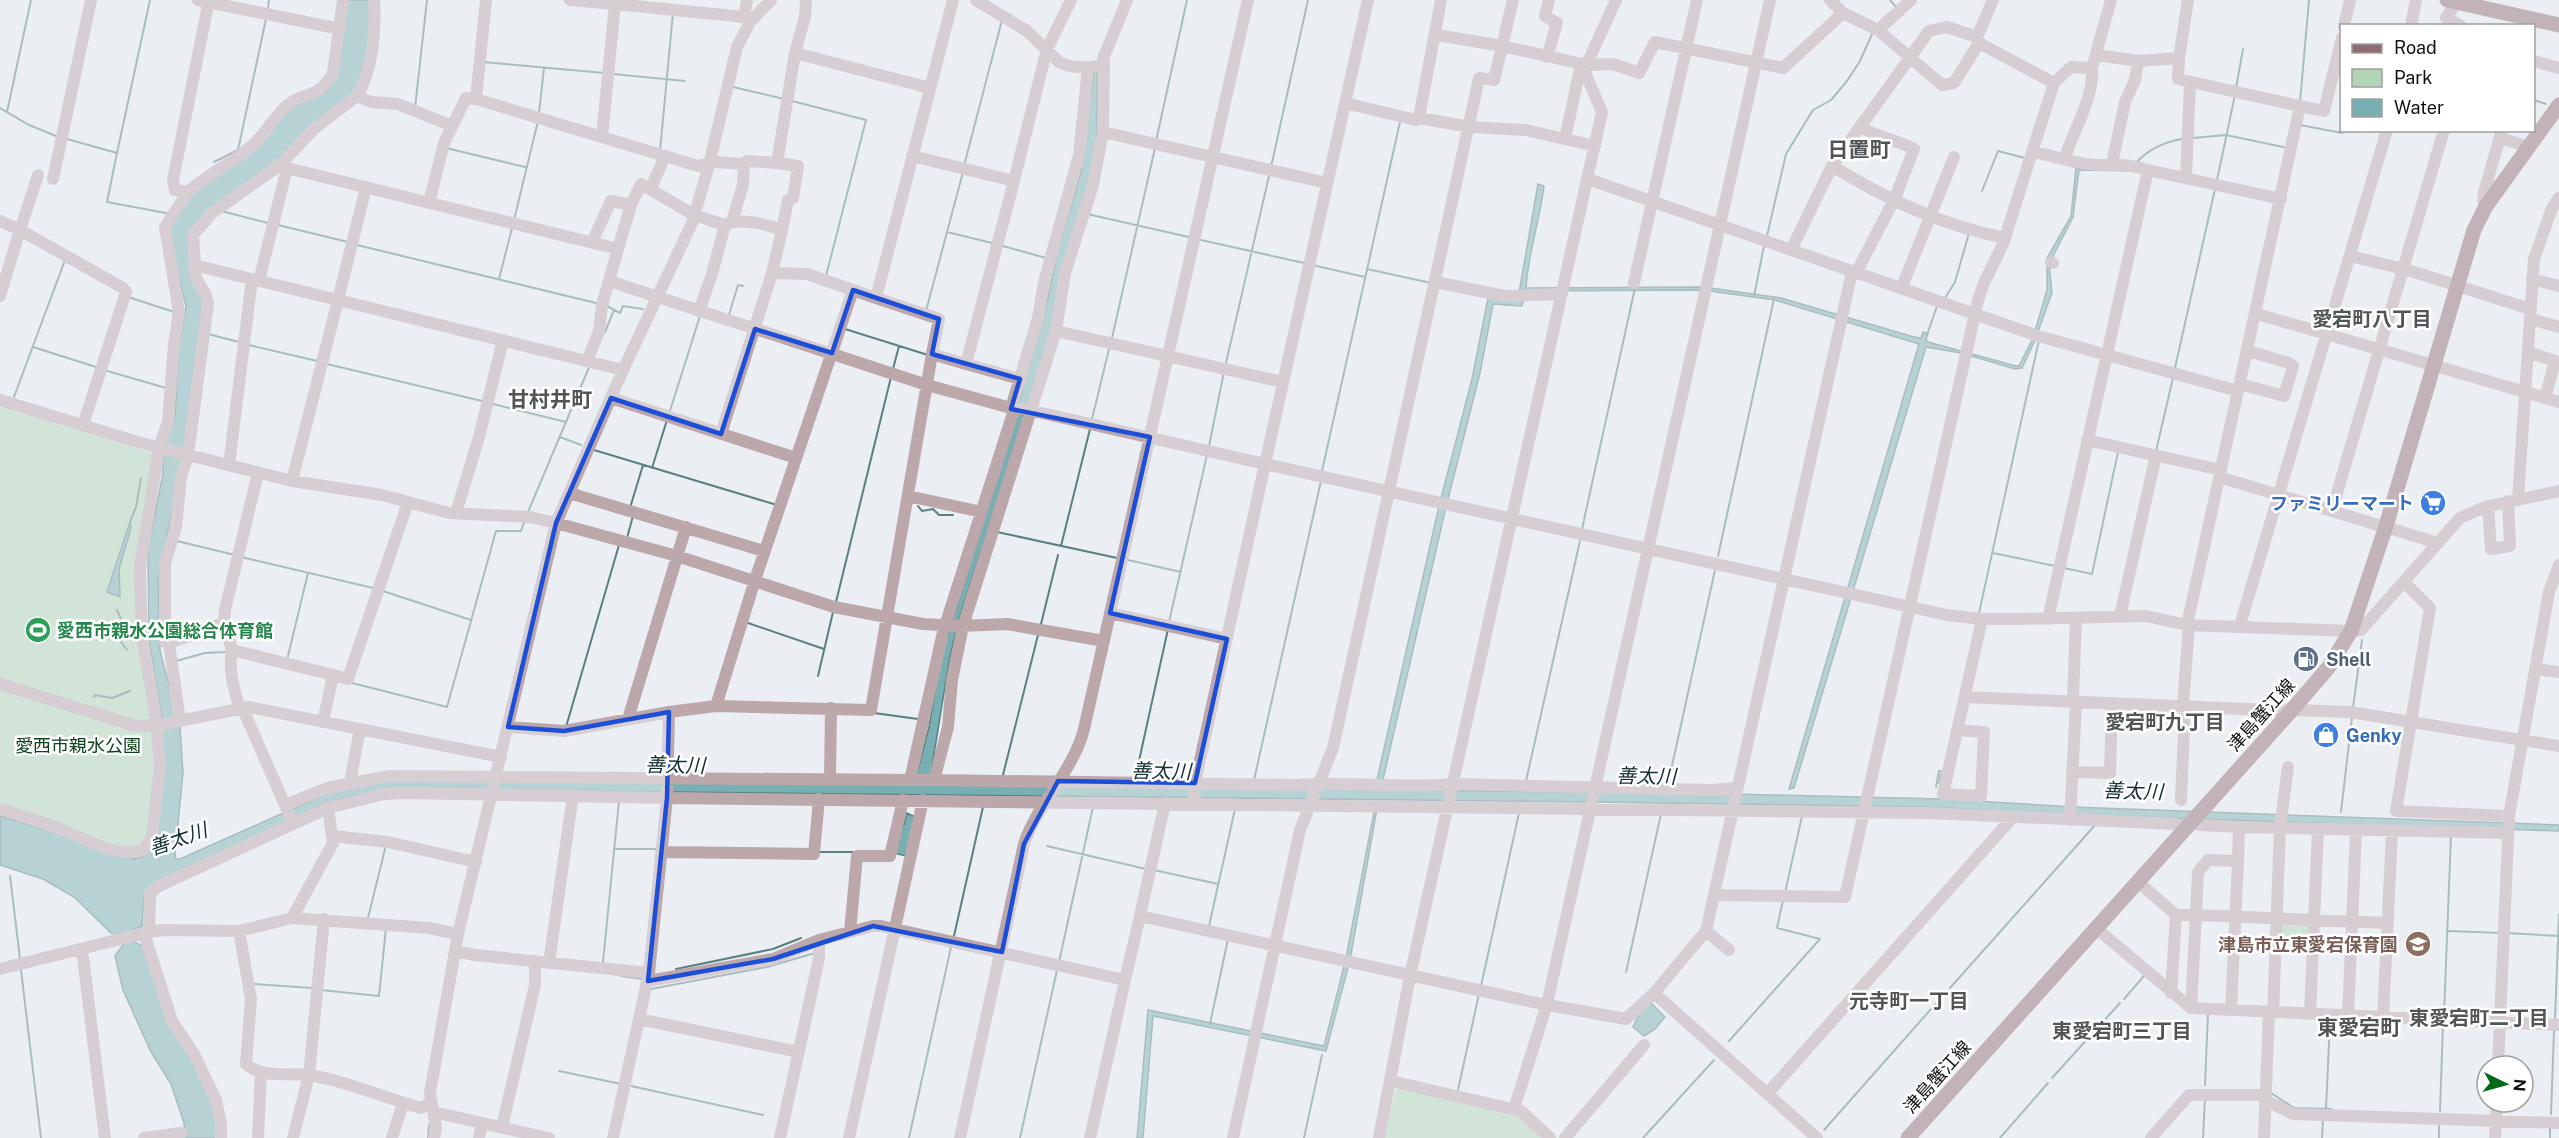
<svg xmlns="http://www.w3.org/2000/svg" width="2559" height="1138" font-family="'Public Sans','Noto Sans JP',sans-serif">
<rect width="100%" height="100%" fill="#ebeff3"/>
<path fill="#b3d5b6" d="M0,406L155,454L138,565L156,742L149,836L142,848H114L0,807Z
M2281,924H2310L2311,940L2281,938Z
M1401,1087L1513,1112L1544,1138H1385L1395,1091Z"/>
<path fill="#78afb2" stroke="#598082" stroke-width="1.5" d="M348,0H370L371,25L366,61L357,89L289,154L188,237L191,261L204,297L193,409L158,580L160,651L180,726L183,773L175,854L176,859H180L328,793L404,778L1731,794L1942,799L2073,807L2559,825V831L2076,815L1927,807L1588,802L397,789L351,796L317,807L144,897L142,927L133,929L136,943L144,946L216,1112L217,1138H185L184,1123L171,1084L151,1052L123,990L115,956L123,945L120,935L111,933L74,897L43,879L0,865V816L61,834L116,856L134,859L145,856L156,844L162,719L149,640L148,550L163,473V454L175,416L179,346L186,306L168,232L183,203L290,108L326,92Z
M1097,63V139L1089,186L1050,338L1023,416L1024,418L958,622L949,662L930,779L916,778L929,727L941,657L1017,415L1024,382L1043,321L1057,255L1081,172L1095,64Z
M2076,168L2134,171L2079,170L2073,217L2049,264L2052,293L2035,340L2022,368L2015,369L1961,353L1926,347L1794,788L1789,789L1919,344L1775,300L1702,290L1526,291L1522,306L1493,304L1480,373L1446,507L1382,784H1376L1439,506L1472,379L1488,298L1519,293L1538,184L1544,186C1540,220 1528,253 1526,288L1703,287L1781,298L1914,337L1921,338L1923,332L1928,333L1926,340L1928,342L2016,366H2019L2033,338L2047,290V258L2071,216Z
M130,522L131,528L119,569L120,597L107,592Z
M1378,803L1350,960L1326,1051L1153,1016L1143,1138H1137L1148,1010L1324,1046L1346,958L1374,812Z
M907,813L915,817L907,856L893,853L900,824L904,825Z
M1649,1001L1665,1017L1655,1029L1644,1036L1633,1027L1639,1014Z"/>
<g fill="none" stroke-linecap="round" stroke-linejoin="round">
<path stroke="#598082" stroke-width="2" d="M1890,0L1896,7
M268,9L269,0
M484,62L604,73
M613,74L685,81
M733,87L784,99
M2236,88L2243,49
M2534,100L2546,104
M792,101L866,120L826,276
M2300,102L2309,0
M0,108L29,125L56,136
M415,108L427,0
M7,112L31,0
M539,113L544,68
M2300,125L2342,133V130
M2193,138L2226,135L2288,148
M67,139L117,153L107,202L166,213
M1156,141L1187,0
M446,148L525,167
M660,151L673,13
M117,153L150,0
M214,162L238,150L266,19
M2136,163C2147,150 2166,141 2183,139
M964,166L1002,20
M1271,167L1308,0
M2217,180L2235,95
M1982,191L1998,151L2025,158
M221,211L268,223
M1087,214L1189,237
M514,220L538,121
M278,225L348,242
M947,232L992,243
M1767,236L1786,154L1813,110L1831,100L1847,81L1860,61L1873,32
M1201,240L1304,263
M357,245L596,303
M1003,246L1046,258
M1312,265L1365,277
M1367,269L1431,283
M499,279L512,228
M1754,296L1764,246
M128,297L174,312
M1945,298L1955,282L1969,233
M607,306L620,313L623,306L643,309
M926,311L963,172
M729,315L738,285L743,286
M845,329L928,355
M605,332L614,310
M208,334L239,342
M1927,335L1937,306
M1112,338L1155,148
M249,345L317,361
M33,347L96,367
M1226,363L1269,176
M327,364L482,401
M2175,368L2215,189
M893,369L899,346
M104,370L166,388
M14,397L65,260
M493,404L566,422
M669,414L700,316
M1092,419L1109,349
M560,437L581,445
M1209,446L1224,372
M594,450L777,505
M2156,451L2173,378
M652,468L667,420
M1322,471L1400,122
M918,506L922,511L933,509L939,515H953
M630,508L643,465
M528,512L590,365
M130,522L136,507L141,478
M1582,529L1635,288
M997,532L1117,558
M627,538L633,516
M177,541L235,555
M1061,546L1090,429
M1993,553L2055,566
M1718,556L1774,299
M241,557L373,588
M1128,560L1181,572
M2064,568L2092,574L2118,452
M383,591L471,620
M836,602L891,377
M117,610L123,623L121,642L127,650
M1979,613L2039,340
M1169,622L1207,455
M748,623L824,649
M1041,624L1058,555
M287,660L308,573
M176,661L205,653L227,652
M818,676L833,612
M352,683L447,707L496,531H521L524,522
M94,697L95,695L112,698L130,691
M2353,708L2362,640
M874,713L918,719
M566,727L619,545
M1003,775L1038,635
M1135,779L1168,629
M1254,780L1321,481
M1526,781L1580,541
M1939,783L1941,774
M1668,784L1715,570
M1936,787L1939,771H1943
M2341,812L2352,717
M1047,846L1146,869
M615,849H657
M818,852H854
M1154,870L1218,884
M10,876L20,959
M1785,893L1802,816
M368,918L386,845
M1209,926L1235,809
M2449,931L2500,933
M2508,933L2559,936
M954,936L983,807
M603,962L619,801
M1059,962L1093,807
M676,969L773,949L801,938
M21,970L41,1138
M1626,972L1661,814
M621,976L642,979
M253,984L312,988
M1481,986L1519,813
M1950,988L2096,824
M651,989L767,967L815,953
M321,990L379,996L386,928
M2124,999L2144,976
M2444,1015L2451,835
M2555,1019L2559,914
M1210,1024L1228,939
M1729,1041L1820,939L1777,928L1783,900
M559,1071L621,1084
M2052,1078L2120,1003
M2205,1085L2208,1013
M631,1086L763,1115
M1458,1090L1479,994
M2271,1093L2294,1108L2331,1109
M2326,1109L2330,1022
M2440,1111L2443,1025
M2551,1114L2554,1030
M1824,1130L1947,991
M428,1138L429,1125
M909,1138L951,947
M1020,1138L1057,970
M1304,1138L1322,1055
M1643,1138L1714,1060
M2000,1138L2048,1083
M2203,1138L2205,1099
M2322,1138L2323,1120
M2439,1138V1123
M2550,1138V1128"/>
<path stroke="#bca7aa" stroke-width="12" d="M198,0L340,29
M209,0L173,180L175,190L188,192C208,173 236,162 255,143C267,131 276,114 289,104C309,89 316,101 333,73L343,0
M486,0L476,99L698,166L715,162L744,164L747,161L777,163L795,53
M570,0L615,4L602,137
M616,0L615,4L744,17
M747,0L744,17L750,22
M806,0L805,17L795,53L930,88
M976,0L1027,31L1059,62C1072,69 1089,68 1104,65L1103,132L1327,183
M1368,0L1265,464L1947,615L1982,619H2017L2146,616L2187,625L2351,631L2361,630L2460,518L2485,507L2559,491
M1441,0L1419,118L1470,127L1526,130L1595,146
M1830,0L1843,13L1878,30L1942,85L1954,83L1979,43L1977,37
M2188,0L2179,58L2178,79L2300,106
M2457,2L2446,18L2461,26
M2344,26L2350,0
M2411,26L2416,0
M1878,30L1911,0
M1437,35L1502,46L1587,65L1613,64L1639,73L1655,42L1783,68L1843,13
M1979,43L2054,83
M2097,55L2138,61L2179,58
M1547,57L1557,23L1545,16L1549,0
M2534,61L2559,68
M1104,65L1103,59L1127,0
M357,96C373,69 376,31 374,0
M1345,103L1416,120L1419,118
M1103,132L1093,185L1065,273L1056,331L1283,382
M2500,138L2529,147
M1565,139L1581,64
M2033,152C2050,155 2065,160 2081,163C2104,168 2122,161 2148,170L2281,199
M912,156L1014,181L966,364L1020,379
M2065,158C2074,128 2094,99 2092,68
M2112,164L2125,102L2135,80L2138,61
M1832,166C1888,200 1941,225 2005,238
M286,168L280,165L315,128L357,96L371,102L398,104L452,126
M2186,177L2190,83
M53,179L91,0
M1588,179L2038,336L2238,391
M1014,181L1047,49L1071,0
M651,188L665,156
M429,203L444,143L466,98L476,99
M2486,206L2483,200L2484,192L2502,130
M0,221L20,230L38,175
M732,221L743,185L744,164
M592,242L611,201L631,205
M618,249L631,205L641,184L694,215L725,225C741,217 765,224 782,230L788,200L793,198L798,166L777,163
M1791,250L1832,166L1929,31L1947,27L1977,37L1993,0
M2350,256L2408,270L2530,309
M2051,262L2053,263
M194,265L338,300L366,187
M772,273L807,274L853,290
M1856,273L1895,198L1914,149C1896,139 1876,138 1860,126
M2532,279L2559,286
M259,281L287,168L618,249L609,281L927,385L1011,408L1029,410L1265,464L1195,783L1194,803
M1436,282L1504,296L1562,294
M1634,283L1697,0
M1901,289L1954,157
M0,296L20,230L123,288L126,292L83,425
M876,298L939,319L932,354
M699,311L712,274L725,225
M2256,312L2261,315L2559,402
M2530,319L2559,327
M1056,331L963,626L952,680L948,727L934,780H910L943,632L1013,413L1011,408L1038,318L1044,282L1079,155L1088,68
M2528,352L2555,361L2545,398
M587,361L599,331L602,305L609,281
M2240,384L2284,396L2293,366L2289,363L2248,351
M611,398L796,458
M0,400L141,443L292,481L382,495L449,513L530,517L556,523L677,556L834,607L923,624L961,626L1007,624L1104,641
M721,434L772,273L782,230
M2087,440L2221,470
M229,465L252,279
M2219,477L2438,543
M292,481L338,300L623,370
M569,493L764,551
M908,496L982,512
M2518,499L2534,259L2552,208L2559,198
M2488,506L2491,549L2510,546L2508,501
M2332,510L2444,130
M456,513L479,437L503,340
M2404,582L2430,608L2396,811L2509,816
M1110,613L1227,639
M2120,616L2156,455
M2048,619L2148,170
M224,623L225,610L258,473
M2187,625L2300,106L2324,111L2342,38
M2240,625L2387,130
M169,643L165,642V563L176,527L181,477L188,455L208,304L206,295L196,278L193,235L212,213L280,165
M2535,669L2559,672
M333,675L348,679L408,502
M0,684L136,726L159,725L249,707L501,757
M1965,697L2291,711
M716,706L871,710L932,354L966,364
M2183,706L2189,625
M239,707C234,689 228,669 232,650L333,675L323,722
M242,707L285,805
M2292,710L2350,712L2559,746
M628,719L686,527
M180,721L169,643L224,623L232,650
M508,727L564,731L669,712
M1957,730L1984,732L1981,796L1943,794L1982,619
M2072,772L2110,773L2112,703
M830,779L831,708
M934,780L1299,785C1350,781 1402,789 1454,784L1712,790L1737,788
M350,782L360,729
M2181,800L2185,706
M328,808L384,794L404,793L667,798L1928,813L2176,824L2186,827
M0,809C21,816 43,822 63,830C89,840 116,859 144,850L152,837L160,766L155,712L142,637L140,568L159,448L168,422L174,344L179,312L165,227L188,192
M2070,820L2076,702L2073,699L2076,618
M2191,821L2200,825L2239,827L2508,833
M293,823L285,805L327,788L389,776L910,780
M2239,827L2238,861L2208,860L2198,872L2196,915L2388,923
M332,836L388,842L476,862
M661,852L814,854L819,799
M2137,881L2176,915H2196L2191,1008L2559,1025
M1714,895L1845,897L1978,300L1984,283L2003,244L2054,83L2071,67L2092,68L2111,0
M1140,916L1165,803
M2096,928L2191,1008
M239,931L251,999L246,1064C262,1079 287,1072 308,1075C343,1080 386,1098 421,1108L430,1103
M1706,931L1729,950
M149,932L150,894L157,887L328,808L333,843L292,918
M850,932L857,856H890L903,800
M144,933L172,1021L194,1054L216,1100L221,1124V1138
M82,949L105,1138
M455,951L475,955L649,973
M549,963L573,795
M0,969L149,932L164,930L239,931L292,918L429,928L458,934
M648,981L773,959L819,940L873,926H881L1125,980L1140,916L1542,1004L1626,1019L1654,993L1706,931L1852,272
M1654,993L1817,1138
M2171,993L2176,915
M2231,1010L2238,861
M2273,1013L2280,828L2288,767
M2310,1014L2318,829
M2348,1016L2356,831
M2383,1018L2392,832
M639,1019L799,1052
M2498,1066L2509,816L2549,592L2559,565
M1391,1081L1521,1111L1550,1138
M1767,1094L2013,817
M2265,1100L2293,1114L2559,1123
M1514,1109L1547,1004L1770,0
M433,1112L549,1138
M502,1127L535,985V961
M144,1138L181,1133
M258,1138L261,1073
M293,1138L309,1075L324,919
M392,1138L403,1103
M434,1138L436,1128L430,1093L458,934L556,523L623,370L692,223L709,165L737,47L750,22L771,0
M479,1138L482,1123
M613,1138L649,973L667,798L669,712L716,706L755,580L853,290L876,298L953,0
M780,1138L819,958V940
M849,1138L923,800
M960,1138L1024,844C1038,802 1073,772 1084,729L1248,0
M1090,1138L1125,980
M1233,1138L1300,830L1333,748L1479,78L1494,80L1513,0
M1379,1138L1410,976L1602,112L1584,70L1616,0
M1565,1138L1644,1045
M2151,1138L2189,1095H2266
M2264,1138L2269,1012
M2495,1138L2497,1102"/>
<path stroke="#906b72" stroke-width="15" d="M2447,0L2559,25
M1908,1138L2291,711L2328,668L2351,631L2386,526L2474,230L2486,206L2559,105"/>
</g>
<path d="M0 0H2559V1138H0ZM853,290L939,319L932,354L1020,379L1011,409L1150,437L1110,613L1227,639L1195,783L1058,781L1024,844L1002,952L873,926L773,959L648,981L667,798L669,712L564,731L508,727L556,523L611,398L721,434L755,329L832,353Z" fill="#ebeff3" fill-opacity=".55" fill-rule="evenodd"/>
<path fill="none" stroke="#1d4ed8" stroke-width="4.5" stroke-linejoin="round" d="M853,290L939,319L932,354L1020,379L1011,409L1150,437L1110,613L1227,639L1195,783L1058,781L1024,844L1002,952L873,926L773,959L648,981L667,798L669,712L564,731L508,727L556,523L611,398L721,434L755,329L832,353Z"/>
<defs>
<g id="supermarket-disc" transform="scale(1.35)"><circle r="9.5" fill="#3f7fe0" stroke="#fff"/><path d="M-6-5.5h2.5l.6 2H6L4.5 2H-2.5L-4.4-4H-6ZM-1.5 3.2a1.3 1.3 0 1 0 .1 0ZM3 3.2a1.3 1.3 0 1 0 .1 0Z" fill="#fff"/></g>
<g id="stadium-disc" transform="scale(1.35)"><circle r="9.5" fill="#2e9e5b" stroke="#fff"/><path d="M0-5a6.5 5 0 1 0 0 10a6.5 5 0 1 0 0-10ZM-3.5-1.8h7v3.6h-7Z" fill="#fff"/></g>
<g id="fuel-disc" transform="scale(1.35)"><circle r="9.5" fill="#5c6f8a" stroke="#fff"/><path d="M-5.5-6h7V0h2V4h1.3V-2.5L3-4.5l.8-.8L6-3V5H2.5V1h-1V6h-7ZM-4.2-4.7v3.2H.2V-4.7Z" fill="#fff"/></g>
<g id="shop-disc" transform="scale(1.35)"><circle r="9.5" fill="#3f7fe0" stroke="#fff"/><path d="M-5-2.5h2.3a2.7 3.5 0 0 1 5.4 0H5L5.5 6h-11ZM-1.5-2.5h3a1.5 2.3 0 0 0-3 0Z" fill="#fff"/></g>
<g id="school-disc" transform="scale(1.35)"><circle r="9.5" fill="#8d6e63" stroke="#fff"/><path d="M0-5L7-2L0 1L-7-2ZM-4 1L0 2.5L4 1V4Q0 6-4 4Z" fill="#fff"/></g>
</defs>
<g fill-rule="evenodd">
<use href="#supermarket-disc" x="2433" y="503"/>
<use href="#stadium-disc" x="38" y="630"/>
<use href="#fuel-disc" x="2306" y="659"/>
<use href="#shop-disc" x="2326" y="735"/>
<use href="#school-disc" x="2418" y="944"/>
</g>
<g text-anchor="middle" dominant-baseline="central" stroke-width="5" stroke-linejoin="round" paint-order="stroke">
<g font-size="18" font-weight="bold" fill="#366cbe" stroke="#fff" text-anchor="end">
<text x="2414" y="503">ファミリーマート</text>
<text x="2346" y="735" text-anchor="start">Genky</text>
</g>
<g font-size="18" font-weight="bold" fill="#27864d" stroke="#fff" text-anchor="start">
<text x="57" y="630">愛西市親水公園総合体育館</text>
</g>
<g font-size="18" font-weight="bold" fill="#4e5e75" stroke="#fff" text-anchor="start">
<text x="2326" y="659">Shell</text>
</g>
<g font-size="18" fill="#101112" stroke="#fff">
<text transform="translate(2261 715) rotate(-48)">津島蟹江線</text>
<text transform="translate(1937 1077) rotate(-48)">津島蟹江線</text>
</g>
<g font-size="18" fill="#0e431a" stroke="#fff">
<text x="78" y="745">愛西市親水公園</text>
</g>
<g font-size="18" font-weight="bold" fill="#785e54" stroke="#fff" text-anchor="end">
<text x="2398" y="944">津島市立東愛宕保育園</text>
</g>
<g font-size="20" font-weight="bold" fill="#515558" stroke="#fff">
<text x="2372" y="319">愛宕町八丁目</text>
<text x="2165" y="722">愛宕町九丁目</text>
<text x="1909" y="1001">元寺町一丁目</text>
<text x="2479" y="1018">東愛宕町二丁目</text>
<text x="2122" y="1031">東愛宕町三丁目</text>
</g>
<g font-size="20" font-style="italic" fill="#123031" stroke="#fff">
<text transform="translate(675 765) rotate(1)">善太川</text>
<text transform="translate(1161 771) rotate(1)">善太川</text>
<text transform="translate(1646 776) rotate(1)">善太川</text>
<text transform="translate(2133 791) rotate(2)">善太川</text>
<text transform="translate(178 839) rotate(-19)">善太川</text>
</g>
<g font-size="21" font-weight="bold" fill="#515558" stroke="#fff">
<text x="1859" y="149">日置町</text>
<text x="550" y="399">甘村井町</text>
<text x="2359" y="1027">東愛宕町</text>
</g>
</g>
<rect x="2340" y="24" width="195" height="108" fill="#ffffff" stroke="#9fa0a0" stroke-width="1.5"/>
<rect x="2352" y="44" width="30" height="9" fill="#906b72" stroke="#9fa0a0" stroke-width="1.5"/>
<text x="2394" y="54" font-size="18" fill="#101112">Road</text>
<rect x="2352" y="69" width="30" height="18" fill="#b3d5b6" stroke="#9fa0a0" stroke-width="1.5"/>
<text x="2394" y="84" font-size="18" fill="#101112">Park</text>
<rect x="2352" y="99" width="30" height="18" fill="#78afb2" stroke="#9fa0a0" stroke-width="1.5"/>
<text x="2394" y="114" font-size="18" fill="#101112">Water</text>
<g transform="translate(2505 1084) rotate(95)"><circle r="28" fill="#ffffff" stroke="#9fa0a0" stroke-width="1.5"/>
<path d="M0-4.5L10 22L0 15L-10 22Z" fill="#006a18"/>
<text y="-9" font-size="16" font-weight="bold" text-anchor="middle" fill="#101112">N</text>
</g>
</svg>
